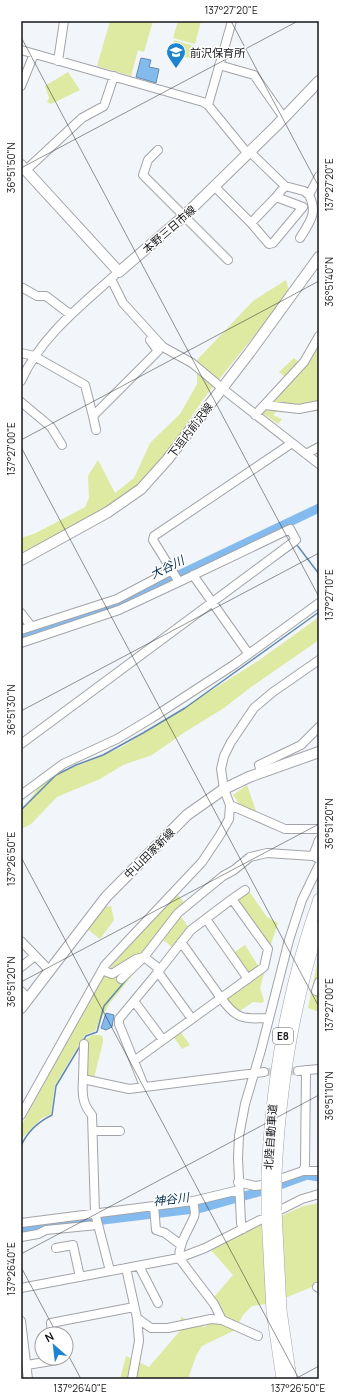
<svg xmlns="http://www.w3.org/2000/svg" width="340" height="1400" font-family="Manrope,'Noto Sans JP',sans-serif">
<rect width="100%" height="100%" fill="#f2f5fa"/>
<path fill="#dee9a2" d="M110,21H153L144,52L138,50L131,76L97,66Z
M178,21H201L195,44L173,38Z
M174,40L194,46L190,58L180,56L178,59L170,57Z
M68,72L80,90L51,104L47,102L49,98L45,86Z
M286,280L289,291C263,326 235,359 208,393C185,424 166,460 136,487C103,516 60,533 21,553V538L36,533L85,507L89,498L88,476L98,460L115,493L134,478L150,443L180,414L197,384V360L253,301Z
M319,345V411L299,413L276,412L273,415L282,419L278,424L261,412L259,404L265,400L285,377L279,372L294,358L304,366Z
M319,617V640L251,687L224,708L185,732L152,755L123,765L100,779L57,797L31,824L21,829V808L25,806L45,779L120,748L258,661Z
M247,785L256,811L254,814L242,808L233,795Z
M248,890L267,917L278,923L270,947L238,902V898Z
M177,894L188,907L181,917L189,928L172,947L162,939L109,1004L95,1031L85,1035L55,1085L51,1114L42,1118L21,1139V1126L102,978L134,938Z
M111,906L114,920L100,939L86,928L103,907Z
M245,945L259,967L251,973H247L233,953Z
M319,955V1012L308,1008Z
M262,971L264,974L260,988L264,1001L262,1003L253,1002L238,1012L227,1000V996Z
M180,1031L190,1045L182,1049L173,1036Z
M93,1035H100L103,1037V1042L94,1078L84,1076L86,1039Z
M319,1203V1284L273,1303L252,1306L243,1315L235,1330L202,1346L196,1356L188,1379H120L126,1356L149,1367L179,1332L181,1317L204,1327L225,1316L214,1297L233,1275L210,1249L303,1206Z"/>
<path fill="#84bbee" stroke="#638aae" d="M141,58L151,60L149,67L159,69L156,83L136,77Z
M106,1013L114,1015L112,1027L106,1030L101,1028Z"/>
<g fill="none" stroke-linecap="round" stroke-linejoin="round">
<path stroke="#638aae" stroke-width="1.5" d="M273,562L297,545L319,574
M120,675L151,652
M21,810L56,775L76,765L103,755L143,733L185,708L319,612
M265,857H273
M235,874L254,859
M140,966L146,961
M83,1041L86,1036L97,1032L104,1006L126,980
M21,1146C27,1132 38,1122 52,1115L56,1086L80,1046"/>
<path stroke="#84bbee" stroke-width="9" d="M21,636L104,608L139,594L319,508
M21,1230L202,1208L269,1189L307,1175L319,1177"/>
<path stroke="#d1d4d8" stroke-width="8" stroke-dasharray="8 4" stroke-linecap="butt" d="M264,1072L298,1071"/>
<g stroke="#a2a4a9" stroke-width="10">
<path id="minor" d="M21,50L203,102L208,105L248,154
M58,61L64,21
M219,65L254,75L284,118
M21,86L34,54
M208,105L232,21
M158,150L148,160L143,175L228,260
M250,152L285,186
M26,170L82,118L104,106L114,76
M215,187L251,223
M276,197L303,207L273,243L269,244L251,223Z
M276,197L285,186L304,191L309,195
M300,238C310,222 318,213 309,195L319,176
M111,279L123,303L163,347L192,363L228,393L319,464
M23,288L37,296H46L71,315
M21,353L34,356L85,385L93,416L158,351L150,340
M21,381C40,338 79,307 114,276
M21,402L51,427L62,445
M265,405L299,409L319,405
M255,415L304,362L319,336
M93,416L96,430
M306,454L319,447
M193,575L248,653
M21,613L31,626
M21,630L117,599L172,570
M21,643L119,610L179,582
M21,744L296,540L290,529L179,582L153,540L154,536L292,443
M261,772L259,765L301,745L319,727
M21,795L63,764L117,739L152,718L235,664L319,603
M230,805L285,829H319
M319,840L313,856L319,859
M232,899L245,890
M206,919L248,979
M21,941L49,970
M21,967L35,956
M102,970L112,974L136,959L144,957L157,967L158,972
M158,972L191,930L232,899L268,949L264,967L221,998L181,942
M121,979L144,957L178,913L223,876L234,870L250,857L267,853L313,856
M319,982L316,991L319,992
M21,991L28,999
M134,1001L163,1040
M134,1061L192,1019
M298,1071L319,1069
M83,1079L84,1044
M144,1086L119,1024V1019L158,972L192,1019L221,998C237,1020 243,1019 269,1018
M21,1115L105,965L202,862L220,835L229,819L230,805L224,789L221,769L224,756L231,742L254,708L273,692L319,660
M93,1131H120
M303,1171H319
M238,1182L255,1186L262,1185L303,1171L305,1166L306,1070
M154,1206L193,1201
M282,1209L302,1199L319,1194
M21,1223L154,1206L156,1230L165,1233L181,1245
M243,1229L241,1223L238,1158L239,1136L245,1104L261,1050L289,940L302,900L319,865
M21,1237L38,1234L46,1230L97,1225
M56,1248L73,1245L80,1277
M139,1266L158,1303
M126,1268L137,1318L139,1341L132,1379
M110,1271L95,1213L92,1115C82,1104 82,1093 83,1079L129,1089L264,1072
M317,1287L319,1288
M21,1288L179,1258L205,1248L260,1220
M137,1318L151,1328H168L211,1319L222,1320L258,1336
M222,1320L214,1304L179,1258C179,1243 188,1231 194,1217C196,1213 194,1206 193,1201L239,1190
M21,1321L28,1379
M52,1334L51,1323L134,1307
M27,1365L57,1360V1358"/>
</g>
<g stroke="#a2a4a9" stroke-width="12">
<path id="major" d="M21,165L119,272L184,216L276,126L319,81
M21,560L108,512L141,489L167,460L250,352L319,257
M21,1008L106,897L187,815L224,789L249,777L319,752"/>
</g>
<g stroke="#a2a4a9" stroke-width="12">
<path id="highway" d="M276,1174C280,1090 293,1007 319,927
M267,1177C271,1082 287,988 319,899
M276,1210L281,1310L291,1379
M267,1214L272,1311L282,1379"/>
</g>
<use href="#minor" stroke="#fff" stroke-width="8"/>
<use href="#major" stroke="#fff" stroke-width="10"/>
<use href="#highway" stroke="#fff" stroke-width="11"/>
<g stroke="#a2a4a9" stroke-width="12" stroke-linecap="butt">
<path id="highway-bridge" d="M276,1210V1174
M267,1214V1177"/>
</g>
<use href="#highway-bridge" stroke="#fff" stroke-width="11"/>
</g>
<path fill="none" stroke="#151618" stroke-width="1" stroke-opacity="0.45" d="M231,21L319,187M21,37L319,597M21,168L298,21M21,440L319,281M21,447L319,1007M21,711L319,553M21,857L299,1379M21,982L319,824M21,1254L319,1095M21,1267L57,1334M66,1351L81,1379M295,1379L319,1366"/>
<defs>
<g id="school-pin" transform="scale(1)"><path d="M0 17L-7.5 6A9.5 9.5 0 1 1 7.5 6Z" fill="#1e84cf" stroke="#fff"/><path d="M0-5L7-2L0 1L-7-2ZM-4 1L0 2.5L4 1V4Q0 6-4 4Z" fill="#fff"/></g>
</defs>
<g fill-rule="evenodd">
<use href="#school-pin" x="176" y="52"/>
</g>
<g text-anchor="middle" dominant-baseline="central" stroke-width="3" stroke-linejoin="round" paint-order="stroke">
<rect fill="#fff" stroke="#5b5c5d" stroke-width="1" x="273" y="1028" width="20" height="16" rx="3"/>
<g font-size="10" font-weight="bold" fill="#151618">
<text x="283" y="1036">E8</text>
</g>
<g font-size="11" fill="#151618" stroke="#fff" text-anchor="start">
<text x="190" y="52">前沢保育所</text>
</g>
<g font-size="11" fill="#151618" stroke="#fff">
<text transform="translate(169 229) rotate(-41)">本野三日市線</text>
<text transform="translate(190 430) rotate(-53)">下垣内前沢線</text>
<text transform="translate(149 853) rotate(-45)">中山田家新線</text>
<text transform="translate(270 1137) rotate(-86)">北陸自動車道</text>
</g>
<g font-size="12" font-style="italic" fill="#083354" stroke="#fff">
<text transform="translate(167 567) rotate(-26)">大谷川</text>
<text transform="translate(171 1199) rotate(-7)">神谷川</text>
</g>
</g>
<rect width="340" height="1400" fill="none" stroke="#ffffff" stroke-width="44"/>
<g transform="translate(54 1346) rotate(332)"><circle r="19" fill="#ffffff" stroke="#a1a2a3"/>
<path d="M0-3L7 15L0 10L-7 15Z" fill="#1e84cf"/>
<text y="-6" font-size="11" font-weight="bold" text-anchor="middle" fill="#151618">N</text>
</g>
<rect x="22" y="22" width="296" height="1356" fill="none" stroke="#151618" stroke-width="1.5"/>
<g font-size="10" text-anchor="middle" fill="#151618">
<text x="231" y="14">137°27'20"E</text>
<text transform="translate(11 168) rotate(-90)" y="4">36°51'50"N</text>
<text transform="translate(329 185) rotate(-90)" y="4">137°27'20"E</text>
<text transform="translate(329 282) rotate(-90)" y="4">36°51'40"N</text>
<text transform="translate(11 449) rotate(-90)" y="4">137°27'00"E</text>
<text transform="translate(329 595) rotate(-90)" y="4">137°27'10"E</text>
<text transform="translate(11 710) rotate(-90)" y="4">36°51'30"N</text>
<text transform="translate(329 824) rotate(-90)" y="4">36°51'20"N</text>
<text transform="translate(11 859) rotate(-90)" y="4">137°26'50"E</text>
<text transform="translate(11 982) rotate(-90)" y="4">36°51'20"N</text>
<text transform="translate(329 1005) rotate(-90)" y="4">137°27'00"E</text>
<text transform="translate(329 1096) rotate(-90)" y="4">36°51'10"N</text>
<text transform="translate(11 1269) rotate(-90)" y="4">137°26'40"E</text>
<text x="80" y="1392">137°26'40"E</text>
<text x="298" y="1392">137°26'50"E</text>
</g>
</svg>
